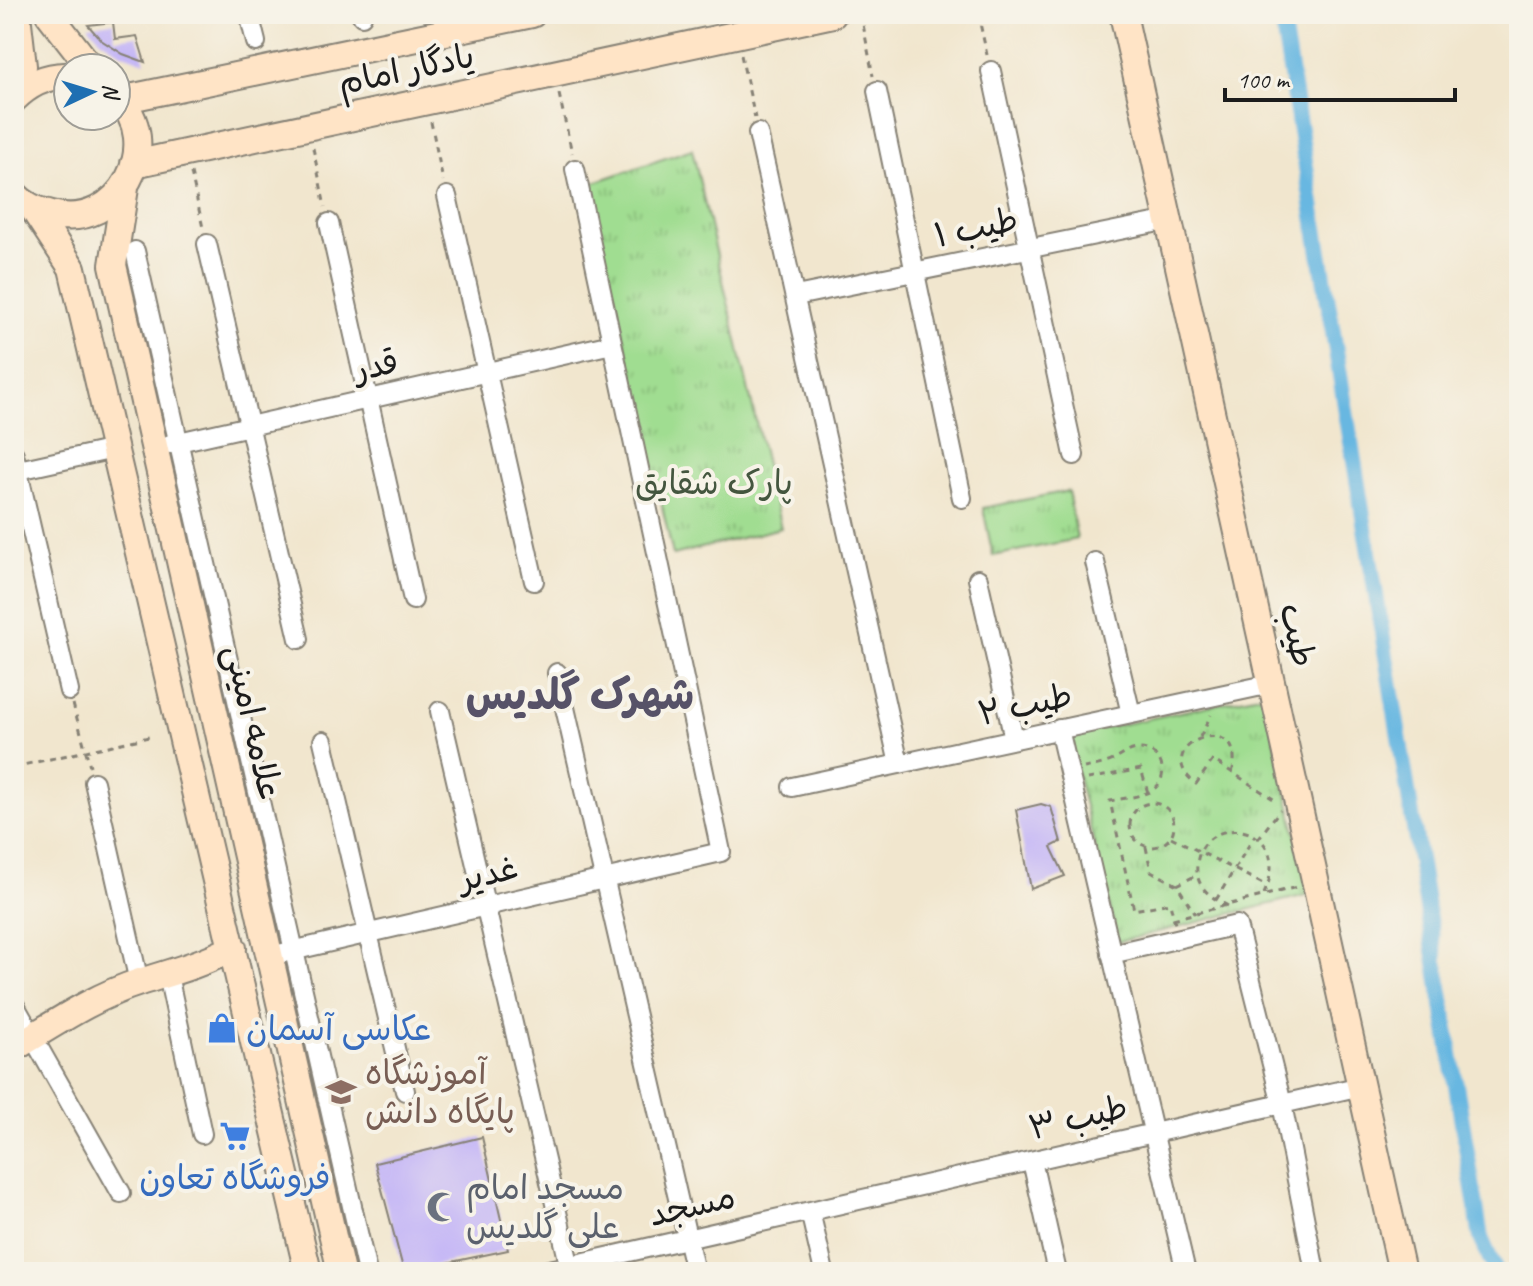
<svg xmlns="http://www.w3.org/2000/svg" width="1533" height="1286" font-family="Caveat,'Playpen Sans Arabic',sans-serif">
<defs>
<pattern id="grass-tufts" width="24" height="20" patternUnits="userSpaceOnUse" patternTransform="scale(2)"><rect width="24" height="20" fill="#a0dd91"/><path d="M3 7l-1-3M5 7V3M7 7l1-3M15 17l-1-3M17 17v-4M19 17l1-3" fill="none" stroke="#89bd7c"/></pattern>
</defs>
<rect width="100%" height="100%" fill="#f7f3e8"/>
<filter id="ink" filterUnits="userSpaceOnUse"><feTurbulence type="fractalNoise" baseFrequency=".0125" numOctaves="2"/><feDisplacementMap in="SourceGraphic" scale="16" xChannelSelector="R" yChannelSelector="G"/><feConvolveMatrix kernelMatrix="1 2 1 2 8 2 1 2 1" color-interpolation-filters="sRGB"/></filter>
<filter id="wash" filterUnits="userSpaceOnUse"><feTurbulence type="fractalNoise" baseFrequency=".006" numOctaves="4" result="noise"/><feDisplacementMap in="SourceGraphic" scale="32" xChannelSelector="R" yChannelSelector="G"/><feGaussianBlur stdDeviation="1.8" result="paint"/><feColorMatrix in="noise" values="0 0 0 0 0 0 0 0 0 0 0 0 0 0 0 0 0 1.4 0 .05"/><feComposite in="paint" operator="in"/></filter>
<g filter="url(#wash)">
<rect width="100%" height="100%" fill="#f1e6ce"/>
<path fill="url(#grass-tufts)" stroke="#5e7c56" stroke-width="2" d="M692,149L781,528L673,555L589,184Z
M1068,491L1077,539L993,556L983,508Z
M1264,694L1310,894L1118,942L1068,736Z"/>
<g fill="none" stroke-linecap="round" stroke-linejoin="round">
<path stroke="#67b7e1" stroke-width="16" d="M1281,14L1481,1238L1496,1272"/>
</g>
<g id="blocks">
<path fill="#c4b6f6" d="M113,22L115,39L137,36L145,62L123,54L101,40L88,25Z
M1041,804L1051,807L1061,842L1051,847L1065,876L1031,889L1016,810Z
M482,1137L508,1250L404,1272L375,1163Z"/>
</g>
</g>
<g filter="url(#ink)">
<use href="#blocks" fill-opacity="0" stroke="#868175" stroke-width="2"/>
<g fill="none" stroke-linecap="round" stroke-linejoin="round">
<g stroke="#868175" stroke-width="22">
<path id="street" d="M249,14L256,42
M362,14V16
M991,71L1074,455
M877,91L962,498
M758,133L899,764
M447,196L534,581
M329,223L413,600
M207,244L299,639
M135,251L367,1272
M796,296L1169,220
M170,444L612,344
M14,454L69,691
M14,471L114,449
M1095,562L1131,714
M978,579L1014,739
M557,673L695,1272
M440,711L571,1272
M1059,729L1186,1272
M323,741L405,1091
M94,782L139,982
M792,787L1271,684
M1111,954L1237,925L1282,1104L1315,1272
M270,956L721,852L575,169
M168,975L202,1134
M14,1004L121,1193
M1032,1161L1057,1272
M810,1211L824,1272
M541,1272L1361,1086"/>
</g>
<g stroke="#868175" stroke-width="30">
<path id="secondary" d="M49,14L91,68
M1123,14L1402,1272
M16,96L23,66L17,14
M14,99C29,84 47,75 68,76
M120,100L532,14
M134,164L833,14
M125,188L113,265L341,1272
M14,194C25,206 36,210 52,214C119,232 167,143 116,96
M34,210L72,268L308,1272
M14,1048C54,1024 95,996 140,982C172,972 202,964 233,948"/>
</g>
<path stroke="#868175" stroke-width="3" stroke-dasharray="6 6" stroke-linecap="butt" d="M861,14L873,76
M978,14L987,55
M741,55L755,118
M559,94L572,153
M431,122L443,181
M313,148L325,207
M191,173L203,228
M73,704L90,766
M1200,737L1211,715
M14,767L149,737
M1084,768C1094,766 1106,764 1115,759C1123,756 1129,749 1138,749C1161,748 1171,776 1154,789C1143,797 1124,798 1110,801L1134,910L1170,903L1175,924
M1232,773C1250,707 1144,743 1196,784L1213,760L1275,800
M1088,779L1141,769L1148,793
M1130 825a22 22 0 1 1 44 0a22 22 0 1 1-44 0Z
M1171,837L1267,886
M1258,839L1280,810
M1146,847L1151,871L1177,885L1195,914
M1177,885L1197,875
M1216,900L1255,835
M1228,906C1210,897 1195,887 1197,865C1201,809 1301,822 1262,898
M1173,919L1297,887"/>
<use href="#street" stroke="#fff" stroke-width="18"/>
<use href="#secondary" stroke="#ffe4c6" stroke-width="26"/>
</g>
</g>
<defs>
<g id="shop-bare" transform="scale(2.4)"><path d="M-5-2.5h2.3a2.7 3.5 0 0 1 5.4 0H5L5.5 6h-11ZM-1.5-2.5h3a1.5 2.3 0 0 0-3 0Z" fill="#3f7fe0" stroke="#f7f3e8" stroke-width="2.5" paint-order="stroke"/></g>
<g id="school-bare" transform="scale(2.4)"><path d="M0-5L7-2L0 1L-7-2ZM-4 1L0 2.5L4 1V4Q0 6-4 4Z" fill="#8d6e63" stroke="#f7f3e8" stroke-width="2.5" paint-order="stroke"/></g>
<g id="supermarket-bare" transform="scale(2.4)"><path d="M-6-5.5h2.5l.6 2H6L4.5 2H-2.5L-4.4-4H-6ZM-1.5 3.2a1.3 1.3 0 1 0 .1 0ZM3 3.2a1.3 1.3 0 1 0 .1 0Z" fill="#3f7fe0" stroke="#f7f3e8" stroke-width="2.5" paint-order="stroke"/></g>
<g id="mosque-bare" transform="scale(2.4)"><path d="M3.5-4.9A6 6 0 1 0 3.5 4.9A5 5 0 1 1 3.5-4.9Z" fill="#6b7280" stroke="#f7f3e8" stroke-width="2.5" paint-order="stroke"/></g>
</defs>
<g fill-rule="evenodd">
<use href="#shop-bare" x="222" y="1028"/>
<use href="#school-bare" x="341" y="1092"/>
<use href="#supermarket-bare" x="235" y="1136"/>
<use href="#mosque-bare" x="442" y="1207"/>
</g>
<g text-anchor="middle" dominant-baseline="central" stroke-width="8" stroke-linejoin="round" paint-order="stroke">
<g font-size="34" fill="#1c1c1c" stroke="#f7f3e8">
<text transform="translate(406 69) rotate(-12)">یادگار امام</text>
<text transform="translate(976 227) rotate(-12)">طیب ۱</text>
<text transform="translate(376 365) rotate(-13)">قدر</text>
<text transform="translate(1298 635) rotate(78)">طیب</text>
<text transform="translate(1025 704) rotate(-12)">طیب ۲</text>
<text transform="translate(254 723) rotate(77)">علامه امینی</text>
<text transform="translate(488 873) rotate(-13)">غدیر</text>
<text transform="translate(1078 1117) rotate(-13)">طیب ۳</text>
<text transform="translate(692 1205) rotate(-13)">مسجد</text>
</g>
<g font-size="34" fill="#44563f" stroke="#f7f3e8">
<text x="714" y="482">پارک شقایق</text>
</g>
<g font-size="34" fill="#366cbe" stroke="#f7f3e8" text-anchor="start">
<text x="246" y="1028">عکاسی آسمان</text>
<text x="235" y="1177" text-anchor="middle">فروشگاه تعاون</text>
</g>
<g font-size="34" fill="#785e54" stroke="#f7f3e8" text-anchor="start">
<text x="365" y="1072">آموزشگاه<tspan x="365" dy="39">پایگاه دانش</tspan></text>
</g>
<g font-size="34" fill="#5b616d" stroke="#f7f3e8" text-anchor="start">
<text x="466" y="1187">مسجد امام<tspan x="466" dy="39">علی گلدیس</tspan></text>
</g>
<g font-size="42" font-weight="bold" fill="#575268" stroke="#f7f3e8">
<text x="580" y="695">شهرک گلدیس</text>
</g>
</g>
<rect width="1533" height="1286" fill="none" stroke="#f7f3e8" stroke-width="48"/>
<g transform="translate(92 92) rotate(86)"><circle r="38" fill="#f7f3e8" stroke="#9f9d96" stroke-width="2"/>
<path d="M0-6L14 30L0 20L-14 30Z" fill="#1f6fb2"/>
<text y="-12" font-size="22" font-weight="bold" text-anchor="middle" fill="#1c1c1c">N</text>
</g>
<path d="M1225 88v12h230v-12" fill="none" stroke="#1c1c1c" stroke-width="4"/>
<text x="1237" y="88" font-size="24" fill="#1c1c1c" stroke="#f7f3e8" stroke-width="6" paint-order="stroke">100 m</text>
</svg>
